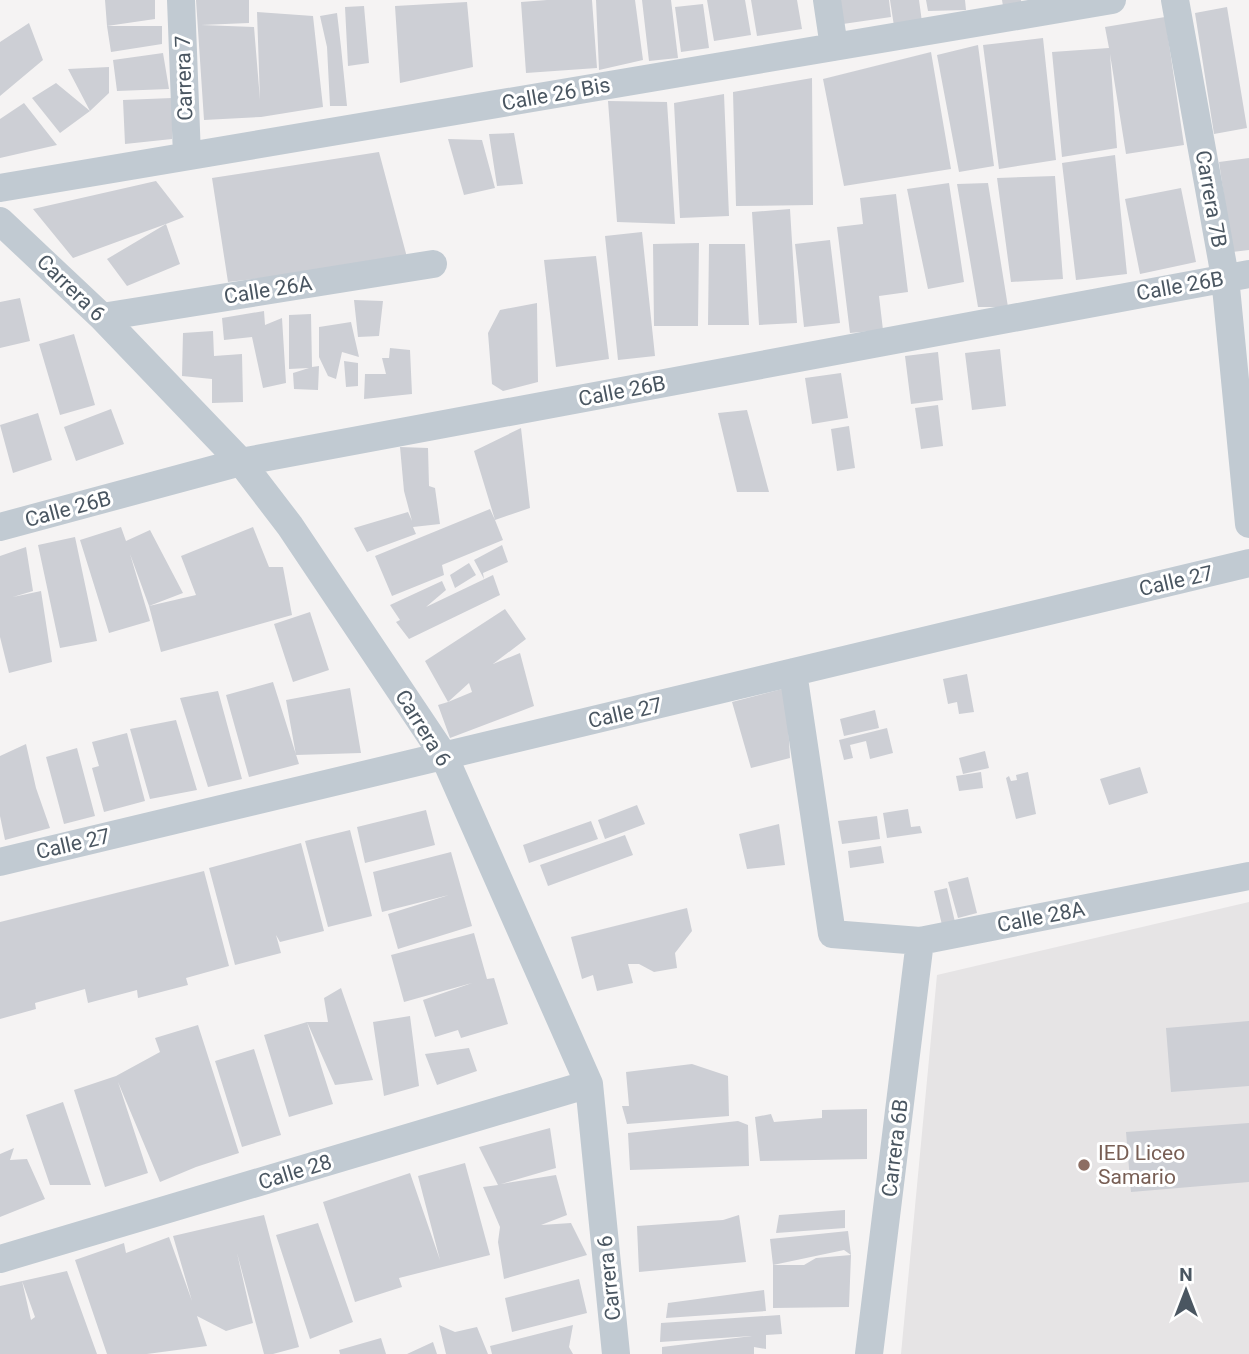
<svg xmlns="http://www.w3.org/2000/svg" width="1249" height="1354" font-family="Roboto,sans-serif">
<rect width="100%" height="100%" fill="#f5f3f3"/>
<path fill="#e6e4e5" d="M1249,902V1354H901L937,975Z"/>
<path fill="#cdcfd5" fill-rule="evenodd" d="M105,0H155V19L107,26H162V44L111,52L107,26Z
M196,0H249V23L201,25L254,27L260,100L257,12L313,16L323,107L261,117L204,120Z
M547,0H592L597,68L526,73L521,2Z
M596,0H635L643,60L599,70Z
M642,0H671L678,58L649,61Z
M707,0H745L751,35L714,41Z
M751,0H797L802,29L757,36Z
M833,0H889L891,17L836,25Z
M890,0H919L922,22L894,26Z
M926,0H965L966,10L928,11Z
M1002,0H1021L1022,5L1003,6Z
M467,2L473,67L400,83L395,6Z
M703,4L709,48L681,52L675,7Z
M364,6L369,63L348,66L345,7Z
M1227,7L1247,128L1214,134L1195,13Z
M337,13L341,47L347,106H330L327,47L320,16Z
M1165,17L1184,145L1126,154L1110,54L1117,148L1062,157L1052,52L1109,48L1105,27Z
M29,23L43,60L0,96V42Z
M1043,38L1056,160L999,169L983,45Z
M978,45L994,166L959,172L937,55Z
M931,52L951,169L844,186L823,79Z
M163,53L169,89L117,91L113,60Z
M109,67V93L90,111L60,133L32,98L56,83L90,111L68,69Z
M812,78L813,205L736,206L733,92Z
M724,94L729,216L680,218L674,103Z
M172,98V139L125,144L123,100Z
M608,101L667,102L675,224L617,222Z
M24,103L57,145L0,158V119Z
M514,133L523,184L497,186L489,134Z
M448,139L482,140L495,188L464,195Z
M379,152L408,261L228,282L212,178Z
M1115,155L1127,274L1076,280L1062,163Z
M1249,158V250L1232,252L1219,162Z
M1055,176L1063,279L1011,282L997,178Z
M156,181L184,217L166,224L180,264L127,286L107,259L166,224L73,258L33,209Z
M949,183L964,282L928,289L907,189Z
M988,183L1008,307H978L957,184Z
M1181,188L1196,262L1140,274L1125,199Z
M896,194L908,292L879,296L883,330L850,333L837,227L863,224L860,198Z
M790,209L797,323L759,325L752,212Z
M642,232L655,356L618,360L605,236Z
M830,240L840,323L804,327L795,244Z
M699,243L698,326H654L653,244Z
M709,244H745L749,325H708Z
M596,256L609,359L556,367L544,260Z
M20,298L30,341L0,348V302Z
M354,300L383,301L379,336L358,337Z
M537,303L538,382L503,391L492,384L488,333L500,310Z
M264,311L265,325L282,318L286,383L263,388L252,337L224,340L222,318Z
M311,314L312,367L319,366L318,390L294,389L293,373L309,368L289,369V315Z
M351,322L359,357L342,352L336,379L328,376L319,357V327Z
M213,331L214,356L242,354L243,402L212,403V379L182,376L183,333Z
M74,334L95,405L60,415L39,344Z
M390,348L410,350L412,394L364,399L365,374H386L382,358H389Z
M1000,349L1006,406L972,410L965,353Z
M938,352L943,400L911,404L905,356Z
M344,361L358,363V386L346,387Z
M841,373L848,418L812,424L805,378Z
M938,405L943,446L921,449L915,408Z
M111,409L124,444L76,461L64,427Z
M747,410L769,492H737L718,413Z
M38,413L52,460L13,473L0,425Z
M849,426L855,468L837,471L831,429Z
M521,428L530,508L495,520L503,540L442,565L444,575L392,596L375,556L490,509L495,520L474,451Z
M400,447L428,448L429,486L435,488L440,524L413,527L416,534L367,552L354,528L408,512L412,521L404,491Z
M121,527L126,541L150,530L183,593L149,606L130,554L150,621L109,633L80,540Z
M253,527L269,567H283L292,615L161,652L149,606L196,595L181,556Z
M75,537L97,641L60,648L38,545Z
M502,545L508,562L483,573L484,579L474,560Z
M26,547L33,591L13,597L41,591L52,662L9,673L0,637V556Z
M469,563L476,575L455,588L450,575Z
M493,575L500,595L409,639L396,622L400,620L390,605L442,581L446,590L426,607Z
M505,609L526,639L493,664L520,653L534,706L450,738L438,705L448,702L425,661ZM469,683L472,692L448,702Z
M310,612L329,670L293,682L274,624Z
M967,674L974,712L959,714L957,702L948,704L943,679Z
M273,682L299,764L249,777L226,695Z
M350,688L361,753L296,755L286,700Z
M786,688L790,758L751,768L732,702Z
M218,691L242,779L208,787L180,698Z
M875,710L879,728L844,736L840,719Z
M176,720L197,790L150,799L130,729Z
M887,728L893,753L870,759L866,741L850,745L853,758L844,760L839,740Z
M127,733L145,801L104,812L92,768L99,766L92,742Z
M26,744L36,788L50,828L5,840L0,816V756Z
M77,748L95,816L64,824L46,757Z
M985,751L989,768L963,774L959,758Z
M1140,767L1148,793L1109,805L1100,779Z
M981,772L983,788L959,791L956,776Z
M1028,772L1036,814L1016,819L1006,778L1009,776L1011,781L1017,780L1016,775Z
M637,805L645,824L605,839L598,820Z
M908,809L911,827L920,826L922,833L887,838L883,813Z
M426,810L435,845L365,863L357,827Z
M877,816L880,839L842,844L838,821Z
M591,821L598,839L529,863L523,845Z
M779,824L785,865L747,869L739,834Z
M350,830L372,916L328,927L305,841Z
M625,835L633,855L548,886L540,865Z
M301,843L324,931L280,942L276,935L281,953L235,965L209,868Z
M881,846L884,863L850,868L848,851Z
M451,852L472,926L398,949L388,914L449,895L382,912L373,872Z
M204,871L229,966L186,978L188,985L138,998L137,990L88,1003L85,989L35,1003L36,1009L0,1019V922Z
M968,877L977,913L958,918L948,882Z
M947,888L955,922L942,925L934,891Z
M687,908L692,931L675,953L677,968L654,972L639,964H628L633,983L597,991L593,975L582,979L571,937Z
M474,933L487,979L494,978L508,1024L461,1038L458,1030L435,1037L423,1000L472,983L404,1002L391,955Z
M341,988L373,1080L335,1085L307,1022H328L324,998Z
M410,1016L419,1086L384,1096L373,1022Z
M1249,1021V1086L1171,1092L1166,1028Z
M307,1022L333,1104L289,1117L264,1035Z
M198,1025L239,1153L196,1167L160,1182L118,1082L148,1173L105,1187L74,1090L116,1076L160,1052L155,1038Z
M469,1048L477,1071L437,1085L425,1054Z
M254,1049L281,1135L242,1147L215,1061Z
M692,1064L728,1076L729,1116L627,1124L622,1106H629L626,1072Z
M63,1102L91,1185H50L26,1115Z
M867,1109V1159L760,1161L755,1117L771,1114L774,1122L822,1118V1110Z
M738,1121L748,1125L749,1166L630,1170L628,1133Z
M1249,1123V1182L1131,1192L1126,1132Z
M550,1128L556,1168L501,1184L556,1175L567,1215L541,1225L571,1223L587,1255L504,1279L498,1242L500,1227L483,1187L498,1185L479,1147Z
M14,1148L10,1160L27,1159L45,1199L0,1217V1154Z
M465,1163L490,1255L399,1278L402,1287L355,1302L323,1202L410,1173L440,1260L418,1176Z
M845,1210V1228L776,1233L779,1215Z
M264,1215L299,1347L273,1354H264L237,1253L253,1323L226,1331L197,1316L207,1346L147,1354H107L75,1260L124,1243L126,1253L169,1237L192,1301L173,1236Z
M739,1215L746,1262L639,1272L637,1226L723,1220Z
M318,1223L353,1322L310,1339L276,1235Z
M848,1231L851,1255L849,1307L773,1308V1265H804L816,1258L851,1255L844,1250L773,1265L770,1239Z
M67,1271L97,1354H0V1286ZM22,1281L35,1317L31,1320Z
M579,1279L587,1313L512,1332L505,1298Z
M764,1290L766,1311L666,1318L668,1303Z
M780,1315L782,1334L766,1335V1349L754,1347V1354H662V1347L752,1336L660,1342L661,1323Z
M439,1325L455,1332L477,1327L488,1354H446Z
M573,1325L569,1347L573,1354H492L490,1346Z
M381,1338L386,1354H340L339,1350Z
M433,1342L437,1354H407Z"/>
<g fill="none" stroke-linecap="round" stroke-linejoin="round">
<path stroke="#c1cad2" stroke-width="28" d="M181,0L187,156
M827,0L834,47
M1175,0L1225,277L1249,524
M0,188L1112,0
M0,221L102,317L241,462L290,526L444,756L589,1084L616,1354
M102,317L433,264
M0,527L241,462L1249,274
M793,672L832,934L920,941L1249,876
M0,862L1249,563
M0,1259L589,1084
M869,1354L920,941"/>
</g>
<circle fill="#8d6e63" stroke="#fff" stroke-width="2.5" cx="1084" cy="1165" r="7"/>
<g text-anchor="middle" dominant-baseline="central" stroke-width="6" stroke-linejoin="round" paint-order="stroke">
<g font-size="21" fill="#4a5661" stroke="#fff">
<text transform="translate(184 78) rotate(-92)">Carrera 7</text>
<text transform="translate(556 94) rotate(-10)">Calle 26 Bis</text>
<text transform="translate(1211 199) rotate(80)">Carrera 7B</text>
<text transform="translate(1180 286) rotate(-10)">Calle 26B</text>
<text transform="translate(71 288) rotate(44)">Carrera 6</text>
<text transform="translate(268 290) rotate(-9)">Calle 26A</text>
<text transform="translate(622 391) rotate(-11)">Calle 26B</text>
<text transform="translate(68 509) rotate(-15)">Calle 26B</text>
<text transform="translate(1176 581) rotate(-13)">Calle 27</text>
<text transform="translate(625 713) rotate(-13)">Calle 27</text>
<text transform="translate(423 728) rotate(58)">Carrera 6</text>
<text transform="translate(73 844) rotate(-13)">Calle 27</text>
<text transform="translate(1041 917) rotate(-11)">Calle 28A</text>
<text transform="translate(895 1148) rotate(-83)">Carrera 6B</text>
<text transform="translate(295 1172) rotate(-17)">Calle 28</text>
<text transform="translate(609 1278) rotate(-96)">Carrera 6</text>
</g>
<g font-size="21" fill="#785e54" stroke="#fff" text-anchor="start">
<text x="1098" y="1153">IED Liceo<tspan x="1098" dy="24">Samario</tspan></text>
</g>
</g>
<g transform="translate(1186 1291)" stroke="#ffffff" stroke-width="5" paint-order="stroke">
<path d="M0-5L12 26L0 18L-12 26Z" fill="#4a5661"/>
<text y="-10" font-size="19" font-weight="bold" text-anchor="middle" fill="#4a5661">N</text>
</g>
</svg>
